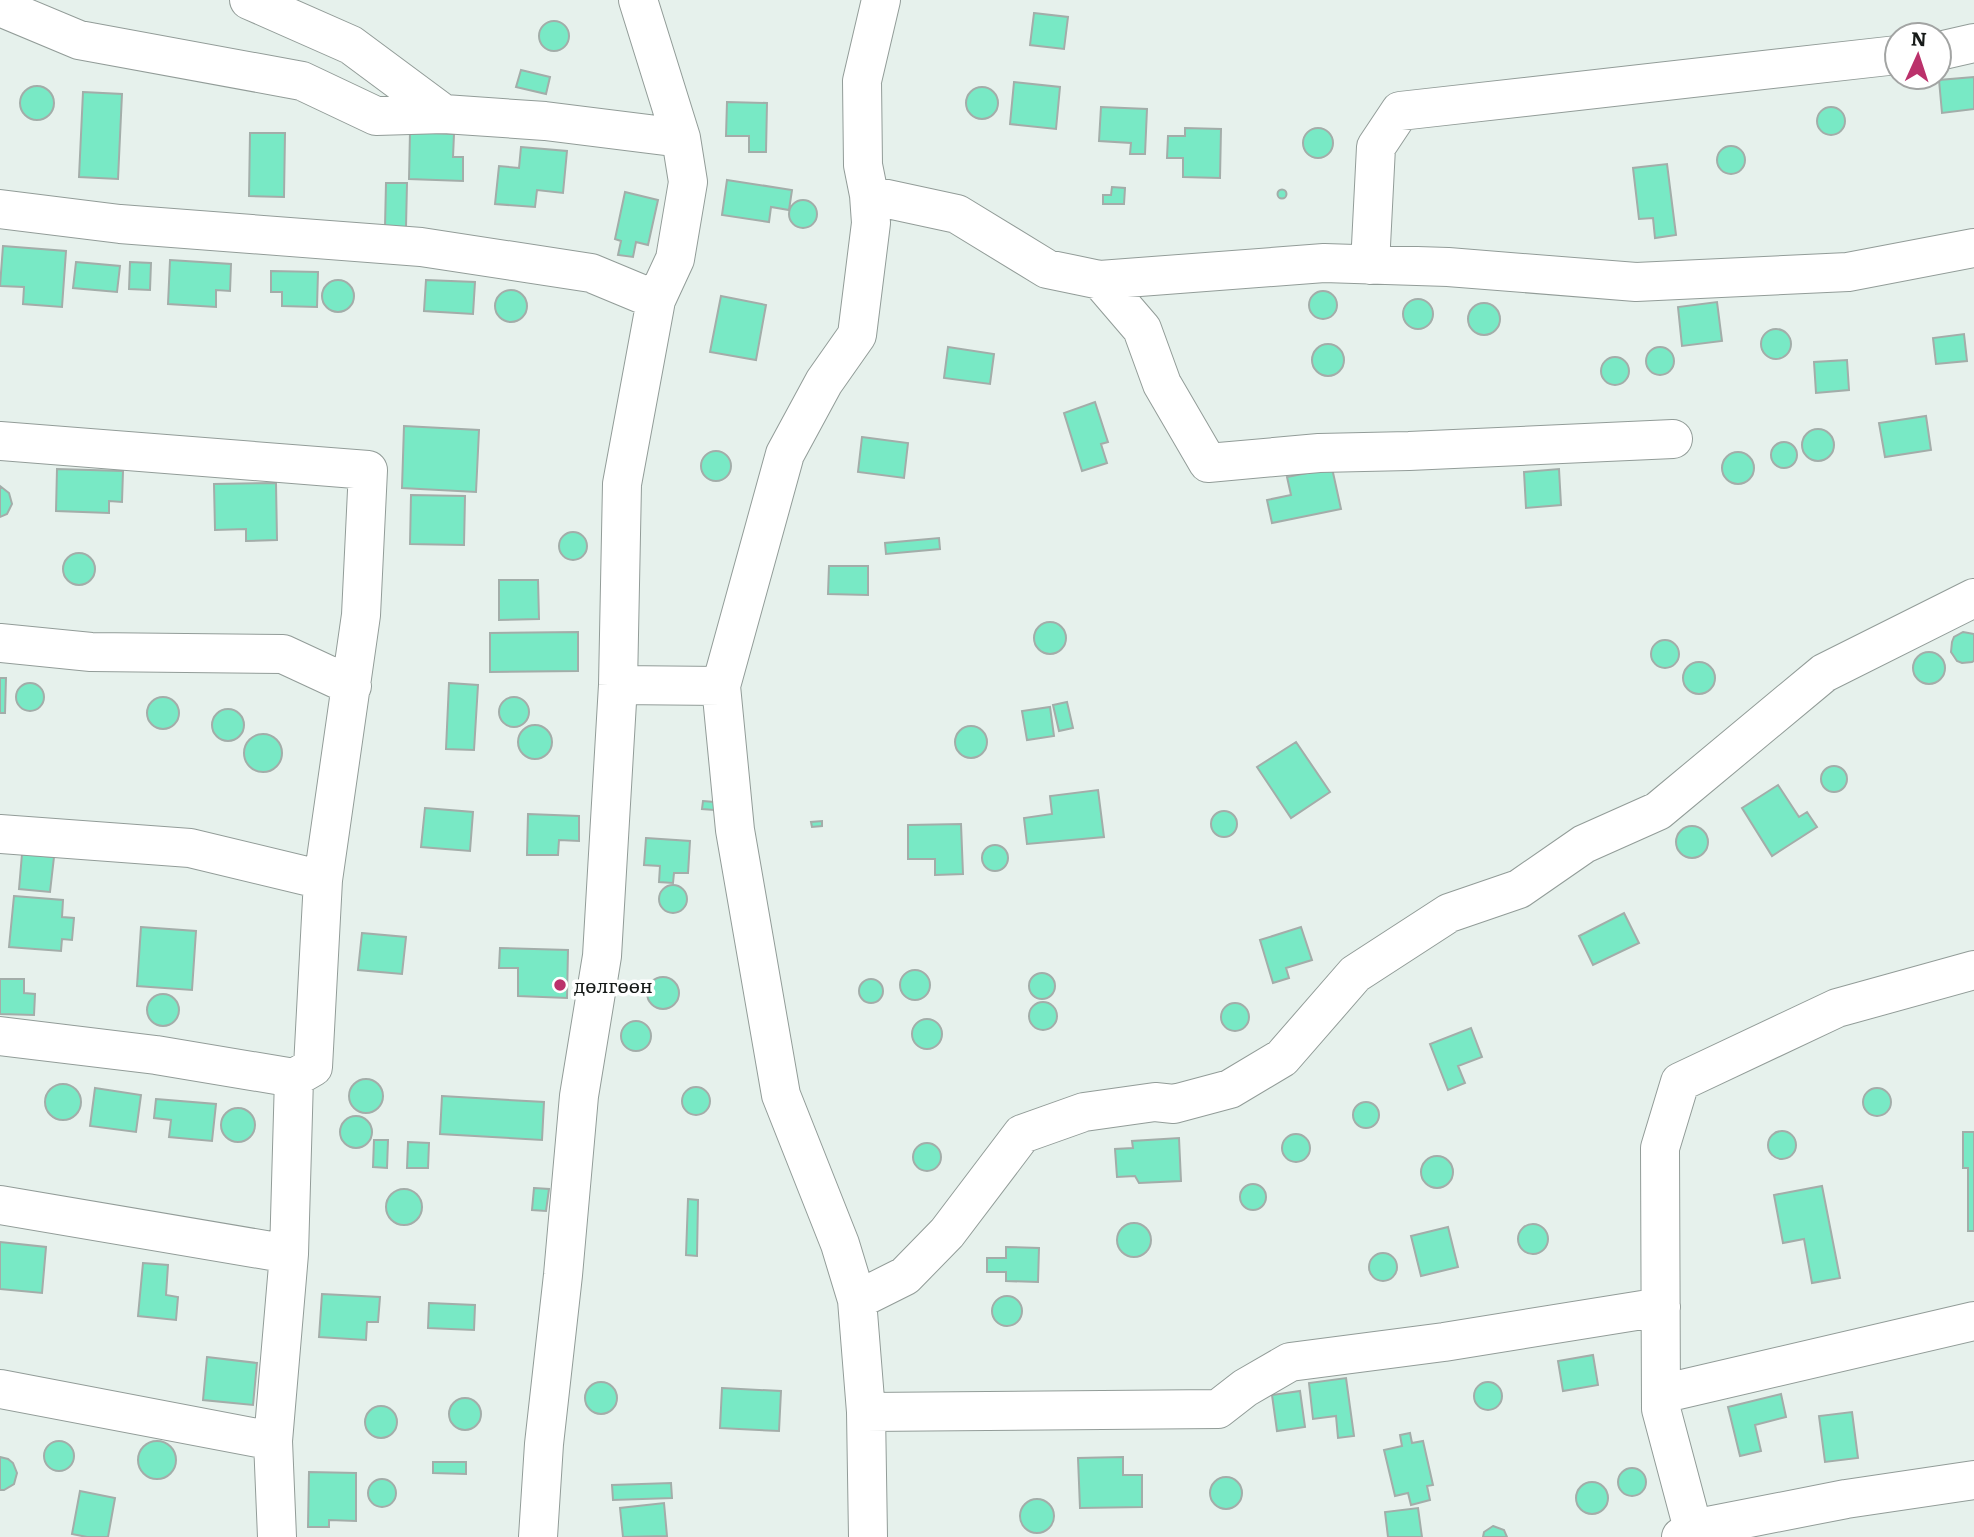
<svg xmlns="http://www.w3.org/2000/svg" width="1974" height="1537" font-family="Literata,serif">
<rect width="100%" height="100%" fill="#e6f1ec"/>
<path fill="#78e9c5" stroke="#a3ada9" stroke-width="2" d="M1034,13L1068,17L1064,49L1030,45Z
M539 36a15 15 0 1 1 30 0a15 15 0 1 1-30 0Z
M521,70L550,77L546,94L516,87Z
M1974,77V109L1942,113L1939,80Z
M1014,82L1060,87L1056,129L1010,124Z
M20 103a17 17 0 1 1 34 0a17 17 0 1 1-34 0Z
M966 103a16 16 0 1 1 32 0a16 16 0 1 1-32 0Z
M83,92L122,94L118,179L79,177Z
M727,102L767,103L766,152H749V136H726Z
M1817 121a14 14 0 1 1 28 0a14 14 0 1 1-28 0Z
M1101,107L1147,109L1145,154H1130L1131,143L1099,141Z
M1185,128L1221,129L1220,178L1183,177V158H1167L1168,136H1185Z
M1303 143a15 15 0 1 1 30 0a15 15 0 1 1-30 0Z
M410,132L454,134L453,157H463V181L409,179Z
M250,133H285L284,197L249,196Z
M1717 160a14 14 0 1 1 28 0a14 14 0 1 1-28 0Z
M521,147L567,151L563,193L537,190L535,207L495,204L499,166L519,168Z
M1667,164L1676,235L1655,238L1653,218L1639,219L1633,168Z
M727,180L792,190L789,210L771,207L769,222L722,215Z
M386,183H407L406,227H385Z
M1112,187L1125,188L1124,204H1103V195H1111Z
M1277.5 194a4.5 4.5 0 1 1 9 0a4.5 4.5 0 1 1-9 0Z
M625,192L658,200L648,245L636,242L633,257L618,255L621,241L615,239Z
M789 214a14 14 0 1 1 28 0a14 14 0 1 1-28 0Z
M3,246L66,251L62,307L23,304L24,287L0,286Z
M170,260L231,264L230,291L216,290V307L168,304Z
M76,262L120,266L117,292L73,288Z
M130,262L151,263L150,290L129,289Z
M271,271L318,272L317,307L282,306V292H271Z
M426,280L475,282L473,314L424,311Z
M322 296a16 16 0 1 1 32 0a16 16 0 1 1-32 0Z
M495 306a16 16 0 1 1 32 0a16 16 0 1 1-32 0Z
M1309 305a14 14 0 1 1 28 0a14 14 0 1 1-28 0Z
M721,296L766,305L756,360L710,352Z
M1403 314a15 15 0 1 1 30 0a15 15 0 1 1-30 0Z
M1717,302L1722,341L1682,346L1678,307Z
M1468 319a16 16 0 1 1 32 0a16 16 0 1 1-32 0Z
M1761 344a15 15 0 1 1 30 0a15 15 0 1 1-30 0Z
M1964,334L1967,361L1936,364L1933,338Z
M1312 360a16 16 0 1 1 32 0a16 16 0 1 1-32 0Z
M1646 361a14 14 0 1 1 28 0a14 14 0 1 1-28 0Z
M948,347L994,354L990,384L944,378Z
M1601 371a14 14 0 1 1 28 0a14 14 0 1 1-28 0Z
M1847,360L1849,390L1816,393L1814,362Z
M1095,402L1108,442L1101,444L1107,463L1082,471L1064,413Z
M1926,416L1931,450L1885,457L1879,423Z
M404,426L479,430L476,492L402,488Z
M1802 445a16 16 0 1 1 32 0a16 16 0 1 1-32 0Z
M862,437L908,443L904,478L858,472Z
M1771 455a13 13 0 1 1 26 0a13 13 0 1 1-26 0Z
M701 466a15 15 0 1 1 30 0a15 15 0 1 1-30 0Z
M1722 468a16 16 0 1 1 32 0a16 16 0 1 1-32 0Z
M1332,468L1341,509L1272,523L1267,500L1291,495L1287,477Z
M57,469L123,471L122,502L109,501V513L56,511Z
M1559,469L1561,505L1526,508L1524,472Z
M276,483L277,540L246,541V529L215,530L214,484Z
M0,486L9,493L12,504L7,514L0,517Z
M411,495L465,496L464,545L410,544Z
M559 546a14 14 0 1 1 28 0a14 14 0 1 1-28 0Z
M939,538L940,549L886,554L885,543Z
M63 569a16 16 0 1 1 32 0a16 16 0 1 1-32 0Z
M829,566H868V595L828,594Z
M499,580H538L539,619L499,620Z
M1034 638a16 16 0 1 1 32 0a16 16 0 1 1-32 0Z
M578,632V671L490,672V633Z
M1963,632L1974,634V661L1972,662L1962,663L1957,661L1951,652L1952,642L1954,637Z
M1651 654a14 14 0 1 1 28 0a14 14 0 1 1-28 0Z
M1913 668a16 16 0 1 1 32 0a16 16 0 1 1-32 0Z
M1683 678a16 16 0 1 1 32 0a16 16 0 1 1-32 0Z
M0,678H6L5,713H0Z
M449,683L478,685L474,750L446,749Z
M16 697a14 14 0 1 1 28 0a14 14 0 1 1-28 0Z
M499 712a15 15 0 1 1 30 0a15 15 0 1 1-30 0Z
M147 713a16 16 0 1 1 32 0a16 16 0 1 1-32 0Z
M1067,702L1073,728L1059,731L1053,705Z
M1050,707L1054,736L1027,740L1022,711Z
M212 725a16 16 0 1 1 32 0a16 16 0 1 1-32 0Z
M518 742a17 17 0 1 1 34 0a17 17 0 1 1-34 0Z
M955 742a16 16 0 1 1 32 0a16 16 0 1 1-32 0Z
M244 753a19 19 0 1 1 38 0a19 19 0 1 1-38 0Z
M1296,742L1330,792L1291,818L1257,767Z
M1821 779a13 13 0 1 1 26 0a13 13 0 1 1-26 0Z
M1778,785L1799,817L1807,812L1817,827L1772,856L1742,808Z
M1098,790L1104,837L1027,844L1024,818L1052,814L1050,796Z
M703,801L714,802V810L702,809Z
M425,808L473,812L470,851L421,847Z
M1211 824a13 13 0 1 1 26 0a13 13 0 1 1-26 0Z
M528,814L579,816V841L559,840L558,855H527Z
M822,821V826L812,827L811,822Z
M961,824L963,874L935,875V859H908V825Z
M1676 842a16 16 0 1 1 32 0a16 16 0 1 1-32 0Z
M646,838L690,841L688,873H674L673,883L659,882L660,866L644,865Z
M982 858a13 13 0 1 1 26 0a13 13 0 1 1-26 0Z
M22,854L54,857L50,892L19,889Z
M659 899a14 14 0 1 1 28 0a14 14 0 1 1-28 0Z
M14,896L63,900L62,917L74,918L72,940L62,939L61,951L9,947Z
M1624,913L1639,943L1593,965L1579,936Z
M141,927L196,931L192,990L137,986Z
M1301,927L1312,960L1286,968L1289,978L1273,983L1260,940Z
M362,933L406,937L402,974L358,970Z
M500,948L568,950L567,998L518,996V968H499Z
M900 985a15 15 0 1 1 30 0a15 15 0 1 1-30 0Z
M1029 986a13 13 0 1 1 26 0a13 13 0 1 1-26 0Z
M647 993a16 16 0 1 1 32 0a16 16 0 1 1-32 0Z
M0,979H24V993L35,994L34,1015L0,1014Z
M859 991a12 12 0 1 1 24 0a12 12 0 1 1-24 0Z
M147 1010a16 16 0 1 1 32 0a16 16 0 1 1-32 0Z
M1029 1016a14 14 0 1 1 28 0a14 14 0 1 1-28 0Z
M1221 1017a14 14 0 1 1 28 0a14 14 0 1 1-28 0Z
M912 1034a15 15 0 1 1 30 0a15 15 0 1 1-30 0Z
M621 1036a15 15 0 1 1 30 0a15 15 0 1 1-30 0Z
M1471,1028L1482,1057L1458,1066L1465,1083L1448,1090L1430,1044Z
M349 1096a17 17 0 1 1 34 0a17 17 0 1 1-34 0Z
M45 1102a18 18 0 1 1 36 0a18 18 0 1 1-36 0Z
M682 1101a14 14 0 1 1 28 0a14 14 0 1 1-28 0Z
M95,1088L141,1095L136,1132L90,1126Z
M1863 1102a14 14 0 1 1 28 0a14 14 0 1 1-28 0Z
M442,1096L544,1102L542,1140L440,1134Z
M156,1099L216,1104L212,1141L169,1137L171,1120L154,1118Z
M1353 1115a13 13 0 1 1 26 0a13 13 0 1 1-26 0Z
M221 1125a17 17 0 1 1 34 0a17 17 0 1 1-34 0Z
M340 1132a16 16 0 1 1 32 0a16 16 0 1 1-32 0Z
M1768 1145a14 14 0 1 1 28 0a14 14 0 1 1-28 0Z
M1963,1132H1974V1231H1968V1168H1963Z
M1282 1148a14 14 0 1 1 28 0a14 14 0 1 1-28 0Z
M1179,1138L1181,1181L1139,1183L1135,1176L1117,1177L1115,1149L1133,1148L1132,1141Z
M374,1140H388L387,1168L373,1167Z
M408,1142L429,1143L428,1168H407Z
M913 1157a14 14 0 1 1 28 0a14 14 0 1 1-28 0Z
M1421 1172a16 16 0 1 1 32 0a16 16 0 1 1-32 0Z
M1240 1197a13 13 0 1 1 26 0a13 13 0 1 1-26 0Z
M1822,1186L1840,1278L1812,1283L1804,1239L1783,1243L1774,1195Z
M534,1188L549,1189L546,1211L532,1210Z
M386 1207a18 18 0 1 1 36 0a18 18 0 1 1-36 0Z
M688,1199L698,1200L697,1256L686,1255Z
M1117 1240a17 17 0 1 1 34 0a17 17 0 1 1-34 0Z
M1518 1239a15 15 0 1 1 30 0a15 15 0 1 1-30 0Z
M1448,1227L1458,1267L1421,1276L1411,1236Z
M0,1242L46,1247L42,1293L0,1289Z
M1006,1247L1039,1248L1038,1282L1006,1281V1272H987V1258H1006Z
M1369 1267a14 14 0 1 1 28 0a14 14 0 1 1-28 0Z
M143,1263L168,1265L166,1295L178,1297L176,1320L138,1316Z
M322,1294L380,1297L378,1322H367L366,1340L319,1337Z
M992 1311a15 15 0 1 1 30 0a15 15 0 1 1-30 0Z
M429,1303L475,1305L474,1330L428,1328Z
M1593,1355L1598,1385L1563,1391L1558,1361Z
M207,1357L257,1363L253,1405L203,1400Z
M1346,1378L1354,1436L1338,1438L1336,1416L1313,1419L1309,1383Z
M585 1398a16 16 0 1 1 32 0a16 16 0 1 1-32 0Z
M1474 1396a14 14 0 1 1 28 0a14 14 0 1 1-28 0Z
M722,1388L781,1391L779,1431L720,1428Z
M1300,1391L1305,1427L1277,1431L1272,1395Z
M1781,1394L1786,1417L1755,1425L1761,1451L1740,1456L1728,1407Z
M449 1414a16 16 0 1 1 32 0a16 16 0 1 1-32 0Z
M365 1422a16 16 0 1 1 32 0a16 16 0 1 1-32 0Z
M1852,1412L1858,1458L1825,1462L1819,1416Z
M1410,1433L1412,1443L1423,1441L1433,1485L1427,1486L1430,1500L1411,1505L1408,1493L1395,1496L1384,1450L1402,1446L1400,1435Z
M44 1456a15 15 0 1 1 30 0a15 15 0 1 1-30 0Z
M138 1460a19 19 0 1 1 38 0a19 19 0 1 1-38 0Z
M0,1457L8,1459L13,1463L17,1473L14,1484L4,1490H0Z
M1123,1457V1475H1142V1507L1080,1508L1078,1458Z
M433,1462H466V1474L433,1473Z
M1618 1482a14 14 0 1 1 28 0a14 14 0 1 1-28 0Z
M309,1472L356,1473V1521L329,1520V1527H308Z
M1210 1493a16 16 0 1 1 32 0a16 16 0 1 1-32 0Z
M368 1493a14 14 0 1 1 28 0a14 14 0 1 1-28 0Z
M1576 1498a16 16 0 1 1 32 0a16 16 0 1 1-32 0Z
M671,1483L672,1498L613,1500L612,1485Z
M80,1491L115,1498L108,1537H87L72,1534Z
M1020 1516a17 17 0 1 1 34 0a17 17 0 1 1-34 0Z
M664,1503L667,1536L623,1537L620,1508Z
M1418,1508L1422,1537H1388L1385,1512Z
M1493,1526L1504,1530L1507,1537H1483L1484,1532Z"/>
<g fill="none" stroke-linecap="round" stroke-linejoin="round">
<g stroke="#929c98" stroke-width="40">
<path id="minor" d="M249,0L351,45L444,114L545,121L681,138
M0,7L79,40L302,81L376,116L444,114
M1939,51L1974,43
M869,195L863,165L862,81L881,0
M0,209L120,224L421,247L591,273L656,300
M1370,265L1376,147L1400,111L1897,55
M1100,280L1324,263L1448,267L1636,282L1848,272L1974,248
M0,441L368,470L361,615L323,880L313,1067L294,1078L289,1254L273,1441L277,1537
M0,643L91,652L283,654L352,686
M618,685L721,686L785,454L824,382L857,335L871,223L869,195L957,214L1047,269L1100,280L1142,329L1162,384L1208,463L1319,453L1409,451L1673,439
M721,686L735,830L781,1095L840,1244L857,1300L866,1412L868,1537
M0,834L190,848L323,880
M0,1036L156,1055L294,1078
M0,1205L289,1254
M857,1300L905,1276L947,1233L1022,1134L1084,1112L1155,1102L1174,1104L1230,1089L1282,1058L1355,974L1449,913L1519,889L1584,844L1658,811L1824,673L1974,598
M0,1389L273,1441
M1661,1394L1974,1321
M866,1412L1218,1409L1245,1388L1290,1362L1444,1342L1661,1307
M1693,1529L1661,1409L1660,1148L1680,1082L1837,1008L1974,970
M538,1537L544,1444L563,1275L579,1096L602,956L618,685L622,484L656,300L675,259L688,182L681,138L638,0
M1681,1537L1693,1529L1846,1499L1974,1480"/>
</g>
<use href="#minor" stroke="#fff" stroke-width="38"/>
</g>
<circle fill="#bb316b" stroke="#fff" stroke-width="2.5" cx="560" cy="985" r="7"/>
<g text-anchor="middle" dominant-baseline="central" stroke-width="7" stroke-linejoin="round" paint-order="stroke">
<g font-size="19" fill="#171b19" stroke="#fff" text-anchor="start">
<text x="574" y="985">дөлгөөн</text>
</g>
</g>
<g transform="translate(1918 56) rotate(3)"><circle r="33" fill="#ffffff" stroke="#a2a4a3" stroke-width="2"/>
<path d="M0-5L12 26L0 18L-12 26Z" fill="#bb316b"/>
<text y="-10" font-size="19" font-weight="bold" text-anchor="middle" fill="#171b19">N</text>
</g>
</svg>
